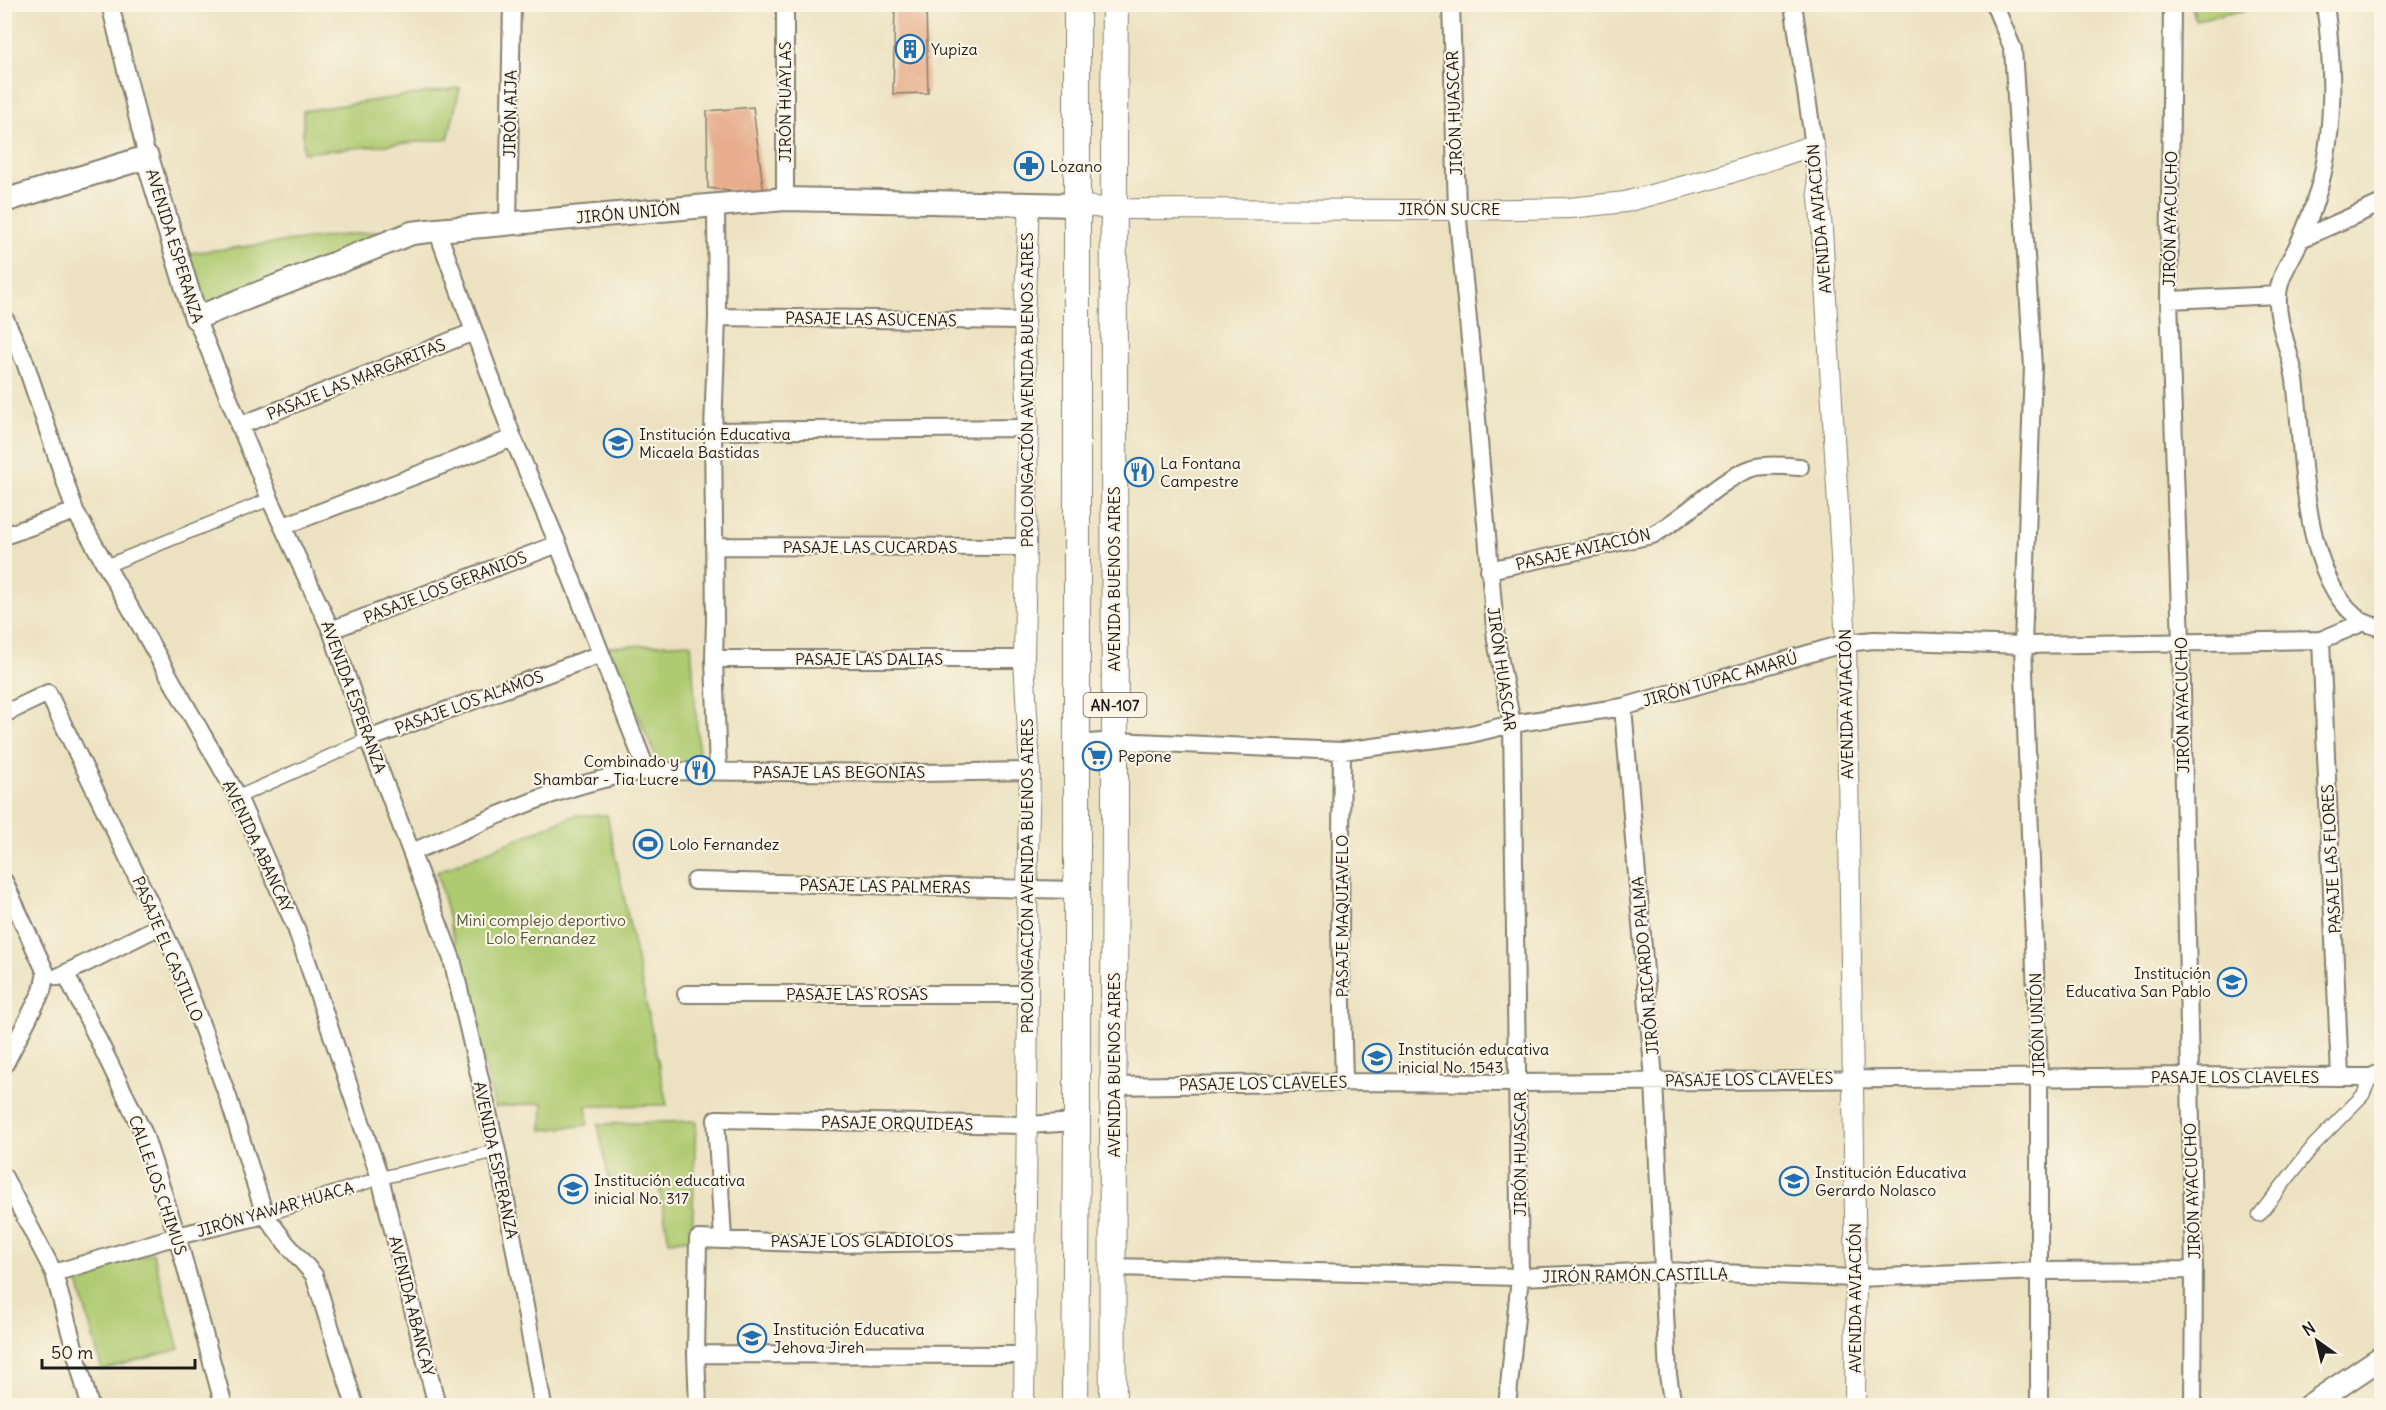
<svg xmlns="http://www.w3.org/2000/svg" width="2386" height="1410" font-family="Delius,sans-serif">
<rect width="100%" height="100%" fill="#fcf5e5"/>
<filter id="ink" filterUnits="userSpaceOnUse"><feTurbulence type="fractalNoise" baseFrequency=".0167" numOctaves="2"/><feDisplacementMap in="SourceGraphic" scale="12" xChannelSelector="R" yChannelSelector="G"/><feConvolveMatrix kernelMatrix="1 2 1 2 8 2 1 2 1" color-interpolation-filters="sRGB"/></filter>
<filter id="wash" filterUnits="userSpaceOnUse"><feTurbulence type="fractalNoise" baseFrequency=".008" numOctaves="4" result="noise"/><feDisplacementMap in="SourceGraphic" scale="24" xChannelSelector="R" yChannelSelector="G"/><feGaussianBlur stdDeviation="1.35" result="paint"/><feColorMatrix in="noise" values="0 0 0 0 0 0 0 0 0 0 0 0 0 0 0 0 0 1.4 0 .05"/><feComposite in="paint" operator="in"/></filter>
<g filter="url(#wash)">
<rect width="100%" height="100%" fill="#ece2c1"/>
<path fill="#afcb71" stroke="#667446" stroke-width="1.5" d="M2192,4H2274V5L2195,20Z
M460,88L448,139L303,153V111Z
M379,231L382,240L198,307L182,254Z
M691,643L700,770L660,766L608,647Z
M576,815H607L667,1105L586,1106L588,1125L542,1130L543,1103L495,1107L437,872Z
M696,1121L692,1239L669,1241L658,1182L610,1185L598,1124Z
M153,1253L179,1349L102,1370L76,1275Z"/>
<g id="blocks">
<path fill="#e7ae8d" d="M895,4H926L928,93L893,94Z
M753,107L764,195L708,188L707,111Z"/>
</g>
</g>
<g filter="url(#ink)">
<use href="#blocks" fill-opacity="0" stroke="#847f6e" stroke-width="1.5"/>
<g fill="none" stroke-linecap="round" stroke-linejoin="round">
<g stroke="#847f6e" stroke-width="15">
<path id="pedestrian" d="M106,566L270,499
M238,797L368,739
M265,1215L380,1178L497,1151
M2259,1215L2314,1145L2363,1095L2371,1077"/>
</g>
<g stroke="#847f6e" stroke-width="20">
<path id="minor" d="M110,4L147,157
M1451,4L1457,210L1472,360L1496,640L1512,724L1520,1277L1507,1406
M1793,4L1814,145
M1994,4L2013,49L2033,367L2023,645L2039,1077V1406
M2172,4L2169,300L2181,641L2194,1270L2193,1406
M2325,4C2334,68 2336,136 2316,198C2312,212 2306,227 2300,241C2292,258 2279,276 2278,295C2276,324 2291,352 2295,380C2304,446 2300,583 2364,622C2369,625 2376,626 2382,628
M785,199V4
M716,206L717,317L713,431L715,620L714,659L718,771
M508,223L512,4
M437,230L513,438L558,544L647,771
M2301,239L2382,203
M2169,300L2278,295
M4,317L25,362L75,511L238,797L296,928L380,1178L437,1406
M717,317L1024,321
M196,318L270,499L331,630L368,739L452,959L497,1151L543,1406
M239,426L473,332
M713,431L1028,428
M284,526L513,438
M4,536L75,511
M714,546L1026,547
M1489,570L1652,535C1688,517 1715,481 1753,468C1767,464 1786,466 1800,467
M331,630L558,544
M2321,640L2340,1077
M714,659H1024
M1623,707L1654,1080L1668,1375L1673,1406
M4,714L48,693L176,957L228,1097L265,1215L286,1243L314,1275L355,1406
M368,739L601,654
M1076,744L1115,741L1342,751L1467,735L1512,724L1623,707L1846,643L1874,640L2023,645L2321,640L2364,622
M1342,751L1340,929L1344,1082
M412,852C489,820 565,781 647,771L922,773L1030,771
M4,881L46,973L42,991L4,1066
M695,881L1076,890
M66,974L144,1134L177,1236L224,1406
M58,977L162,925
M686,994H1028
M1115,1086L1344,1082L1519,1083L2188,1076L2340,1077H2371L2382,1072
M4,1177L54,1273L90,1406
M723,1239L716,1119L1027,1125L1077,1122
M1111,1267L1520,1277L1663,1271L1856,1278L2039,1271L2194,1270
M54,1273L177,1236L265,1215
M696,1354L1024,1355
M698,1406L696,1354L698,1239L830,1244L1026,1241"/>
</g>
<g stroke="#847f6e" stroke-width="22">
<path id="tertiary" d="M1076,205L1113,209L1457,210L1570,208L1625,202L1715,178L1814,145L1822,230L1846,643L1856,1278L1855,1406
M1024,1406L1028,994L1027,890L1030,771L1024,659L1028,428L1024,321L1029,203"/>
</g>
<g stroke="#847f6e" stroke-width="26">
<path id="secondary" d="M4,201L147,157L196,318L412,233L437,230L785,199L1076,205
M2309,1406L2382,1357"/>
</g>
<g stroke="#847f6e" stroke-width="28">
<path id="primary" d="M1075,1406L1077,1122V4
M1113,1406C1111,1199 1115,992 1115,786C1115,525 1112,265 1115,4"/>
</g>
<use href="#pedestrian" stroke="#fff" stroke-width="12"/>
<use href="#minor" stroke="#fff" stroke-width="16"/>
<use href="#tertiary" stroke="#fff" stroke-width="20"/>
<use href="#secondary" stroke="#fff" stroke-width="22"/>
<use href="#primary" stroke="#fff" stroke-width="26"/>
</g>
</g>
<defs>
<g id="building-ring" transform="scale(1.5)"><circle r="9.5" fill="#fcf5e5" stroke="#1f6fb2" stroke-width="1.5"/><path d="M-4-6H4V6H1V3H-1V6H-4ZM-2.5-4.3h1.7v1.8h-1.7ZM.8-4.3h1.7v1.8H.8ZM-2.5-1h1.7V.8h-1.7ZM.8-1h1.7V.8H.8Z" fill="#1f6fb2"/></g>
<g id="pharmacy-ring" transform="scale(1.5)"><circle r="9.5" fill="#fcf5e5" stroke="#1f6fb2" stroke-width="1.5"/><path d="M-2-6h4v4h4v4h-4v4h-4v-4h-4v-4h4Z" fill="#1f6fb2"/></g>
<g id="school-ring" transform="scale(1.5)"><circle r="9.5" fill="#fcf5e5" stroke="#1f6fb2" stroke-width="1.5"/><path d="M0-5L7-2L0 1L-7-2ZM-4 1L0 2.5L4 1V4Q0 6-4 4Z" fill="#1f6fb2"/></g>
<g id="restaurant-ring" transform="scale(1.5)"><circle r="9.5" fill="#fcf5e5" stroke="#1f6fb2" stroke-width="1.5"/><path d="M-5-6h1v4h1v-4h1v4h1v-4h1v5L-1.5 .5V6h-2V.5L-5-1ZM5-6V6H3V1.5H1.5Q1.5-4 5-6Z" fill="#1f6fb2"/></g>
<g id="supermarket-ring" transform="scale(1.5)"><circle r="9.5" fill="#fcf5e5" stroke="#1f6fb2" stroke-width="1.5"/><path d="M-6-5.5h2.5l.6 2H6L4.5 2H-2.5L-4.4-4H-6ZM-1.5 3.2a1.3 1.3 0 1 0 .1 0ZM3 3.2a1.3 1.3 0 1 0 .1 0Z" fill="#1f6fb2"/></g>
<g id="stadium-ring" transform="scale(1.5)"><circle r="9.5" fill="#fcf5e5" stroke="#1f6fb2" stroke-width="1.5"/><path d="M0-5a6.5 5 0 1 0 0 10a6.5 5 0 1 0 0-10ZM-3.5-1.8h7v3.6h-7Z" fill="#1f6fb2"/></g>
</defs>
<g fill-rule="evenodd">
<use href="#building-ring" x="910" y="49"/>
<use href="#pharmacy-ring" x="1029" y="166"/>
<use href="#school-ring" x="618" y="443"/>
<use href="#restaurant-ring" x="1139" y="472"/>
<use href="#supermarket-ring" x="1097" y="756"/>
<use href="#restaurant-ring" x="700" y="770"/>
<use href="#stadium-ring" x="648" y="844"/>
<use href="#school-ring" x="2232" y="982"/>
<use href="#school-ring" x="1377" y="1058"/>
<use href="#school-ring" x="1794" y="1181"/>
<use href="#school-ring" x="573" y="1189"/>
<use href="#school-ring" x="752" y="1338"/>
</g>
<g text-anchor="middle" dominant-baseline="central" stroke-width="4.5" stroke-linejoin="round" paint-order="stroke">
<rect fill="#fcf5e5" stroke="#5f5d58" stroke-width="1.5" x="1083.5" y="693" width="63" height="24" rx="4.5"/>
<g font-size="15" font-weight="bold" fill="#1c1c1c">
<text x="1115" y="705">AN-107</text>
</g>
<g font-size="16" fill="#1c1c1c" stroke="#fcf5e5" text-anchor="start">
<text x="931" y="49">Yupiza</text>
<text x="1050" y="166">Lozano</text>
<text x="639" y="434">Institución Educativa<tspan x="639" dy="18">Micaela Bastidas</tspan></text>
<text x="1160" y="463">La Fontana<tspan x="1160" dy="18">Campestre</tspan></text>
<text x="1118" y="756">Pepone</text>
<text x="679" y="761" text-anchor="end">Combinado y<tspan x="679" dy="18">Shambar - Tia Lucre</tspan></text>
<text x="669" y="844">Lolo Fernandez</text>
<text x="2211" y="973" text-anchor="end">Institución<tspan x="2211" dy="18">Educativa San Pablo</tspan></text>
<text x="1398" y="1049">Institución educativa<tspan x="1398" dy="18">inicial No. 1543</tspan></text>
<text x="1815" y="1172">Institución Educativa<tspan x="1815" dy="18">Gerardo Nolasco</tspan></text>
<text x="594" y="1180">Institución educativa<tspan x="594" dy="18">inicial No. 317</tspan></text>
<text x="773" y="1329">Institución Educativa<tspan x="773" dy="18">Jehova Jireh</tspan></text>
</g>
<g font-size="16" fill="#1c1c1c" stroke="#fcf5e5">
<text transform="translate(785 102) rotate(-90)">JIRÓN HUAYLAS</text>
<text transform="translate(1454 113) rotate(-92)">JIRÓN HUASCAR</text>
<text transform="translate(510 114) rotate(-89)">JIRÓN AIJA</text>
<text x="1449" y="209">JIRÓN SUCRE</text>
<text transform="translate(628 213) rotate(-5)">JIRÓN UNIÓN</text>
<text transform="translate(1819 219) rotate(-95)">AVENIDA AVIACIÓN</text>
<text transform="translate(2170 219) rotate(-89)">JIRÓN AYACUCHO</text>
<text transform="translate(175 246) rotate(73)">AVENIDA ESPERANZA</text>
<text transform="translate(871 319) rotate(1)">PASAJE LAS ASUCENAS</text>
<text transform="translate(356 379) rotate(-22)">PASAJE LAS MARGARITAS</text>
<text transform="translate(1027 390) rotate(-90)">PROLONGACIÓN AVENIDA BUENOS AIRES</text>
<text x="870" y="547">PASAJE LAS CUCARDAS</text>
<text transform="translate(1583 549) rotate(-13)">PASAJE AVIACIÓN</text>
<text transform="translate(1114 579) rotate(-90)">AVENIDA BUENOS AIRES</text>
<text transform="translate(445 587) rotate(-21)">PASAJE LOS GERANIOS</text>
<text x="869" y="659">PASAJE LAS DALIAS</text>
<text transform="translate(1502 669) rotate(82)">JIRÓN HUASCAR</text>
<text transform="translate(1720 679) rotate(-16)">JIRÓN TUPAC AMARÚ</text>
<text transform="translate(354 697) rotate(70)">AVENIDA ESPERANZA</text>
<text transform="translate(469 702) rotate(-20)">PASAJE LOS ALAMOS</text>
<text transform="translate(1846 704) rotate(-91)">AVENIDA AVIACIÓN</text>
<text transform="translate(2182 705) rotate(-91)">JIRÓN AYACUCHO</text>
<text x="839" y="772">PASAJE LAS BEGONIAS</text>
<text transform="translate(258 846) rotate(65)">AVENIDA ABANCAY</text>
<text transform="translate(2331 859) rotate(-93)">PASAJE LAS FLORES</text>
<text transform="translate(1027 876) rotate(-90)">PROLONGACIÓN AVENIDA BUENOS AIRES</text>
<text transform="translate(885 886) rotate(1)">PASAJE LAS PALMERAS</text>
<text transform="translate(1342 916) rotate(-90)">PASAJE MAQUIAVELO</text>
<text transform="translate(168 949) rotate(67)">PASAJE EL CASTILLO</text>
<text transform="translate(1645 966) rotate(-95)">JIRÓN RICARDO PALMA</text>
<text x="857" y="994">PASAJE LAS ROSAS</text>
<text transform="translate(2037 1025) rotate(-92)">JIRÓN UNIÓN</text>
<text transform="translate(1114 1065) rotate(-90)">AVENIDA BUENOS AIRES</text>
<text x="2235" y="1077">PASAJE LOS CLAVELES</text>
<text transform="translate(1749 1079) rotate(-1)">PASAJE LOS CLAVELES</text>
<text transform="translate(1263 1083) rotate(-1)">PASAJE LOS CLAVELES</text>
<text transform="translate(897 1123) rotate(1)">PASAJE ORQUIDEAS</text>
<text transform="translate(1520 1154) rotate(-90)">JIRÓN HUASCAR</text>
<text transform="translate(496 1160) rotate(78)">AVENIDA ESPERANZA</text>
<text transform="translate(158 1185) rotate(71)">CALLE LOS CHIMUS</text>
<text transform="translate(2192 1191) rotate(-92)">JIRÓN AYACUCHO</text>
<text transform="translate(275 1209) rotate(-16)">JIRÓN YAWAR HUACA</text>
<text x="862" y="1241">PASAJE LOS GLADIOLOS</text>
<text transform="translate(1635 1275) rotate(-1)">JIRÓN RAMÓN CASTILLA</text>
<text transform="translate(1855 1298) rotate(-90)">AVENIDA AVIACIÓN</text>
<text transform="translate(412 1306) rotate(76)">AVENIDA ABANCAY</text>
</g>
<g font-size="16" fill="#4f593a" stroke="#fcf5e5">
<text x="541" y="920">Mini complejo deportivo<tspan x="541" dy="18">Lolo Fernandez</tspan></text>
</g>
</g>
<rect width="2386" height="1410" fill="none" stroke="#fcf5e5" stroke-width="24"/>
<g transform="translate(2317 1341) rotate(326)" stroke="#fcf5e5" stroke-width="4.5" paint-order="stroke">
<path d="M0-4.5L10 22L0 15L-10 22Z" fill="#1c1c1c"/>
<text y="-9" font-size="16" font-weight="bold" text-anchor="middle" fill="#1c1c1c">N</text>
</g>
<path d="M42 1359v9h153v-9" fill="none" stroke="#1c1c1c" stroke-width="3"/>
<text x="51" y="1359" font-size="18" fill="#1c1c1c" stroke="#fcf5e5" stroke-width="4.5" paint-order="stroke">50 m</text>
</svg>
